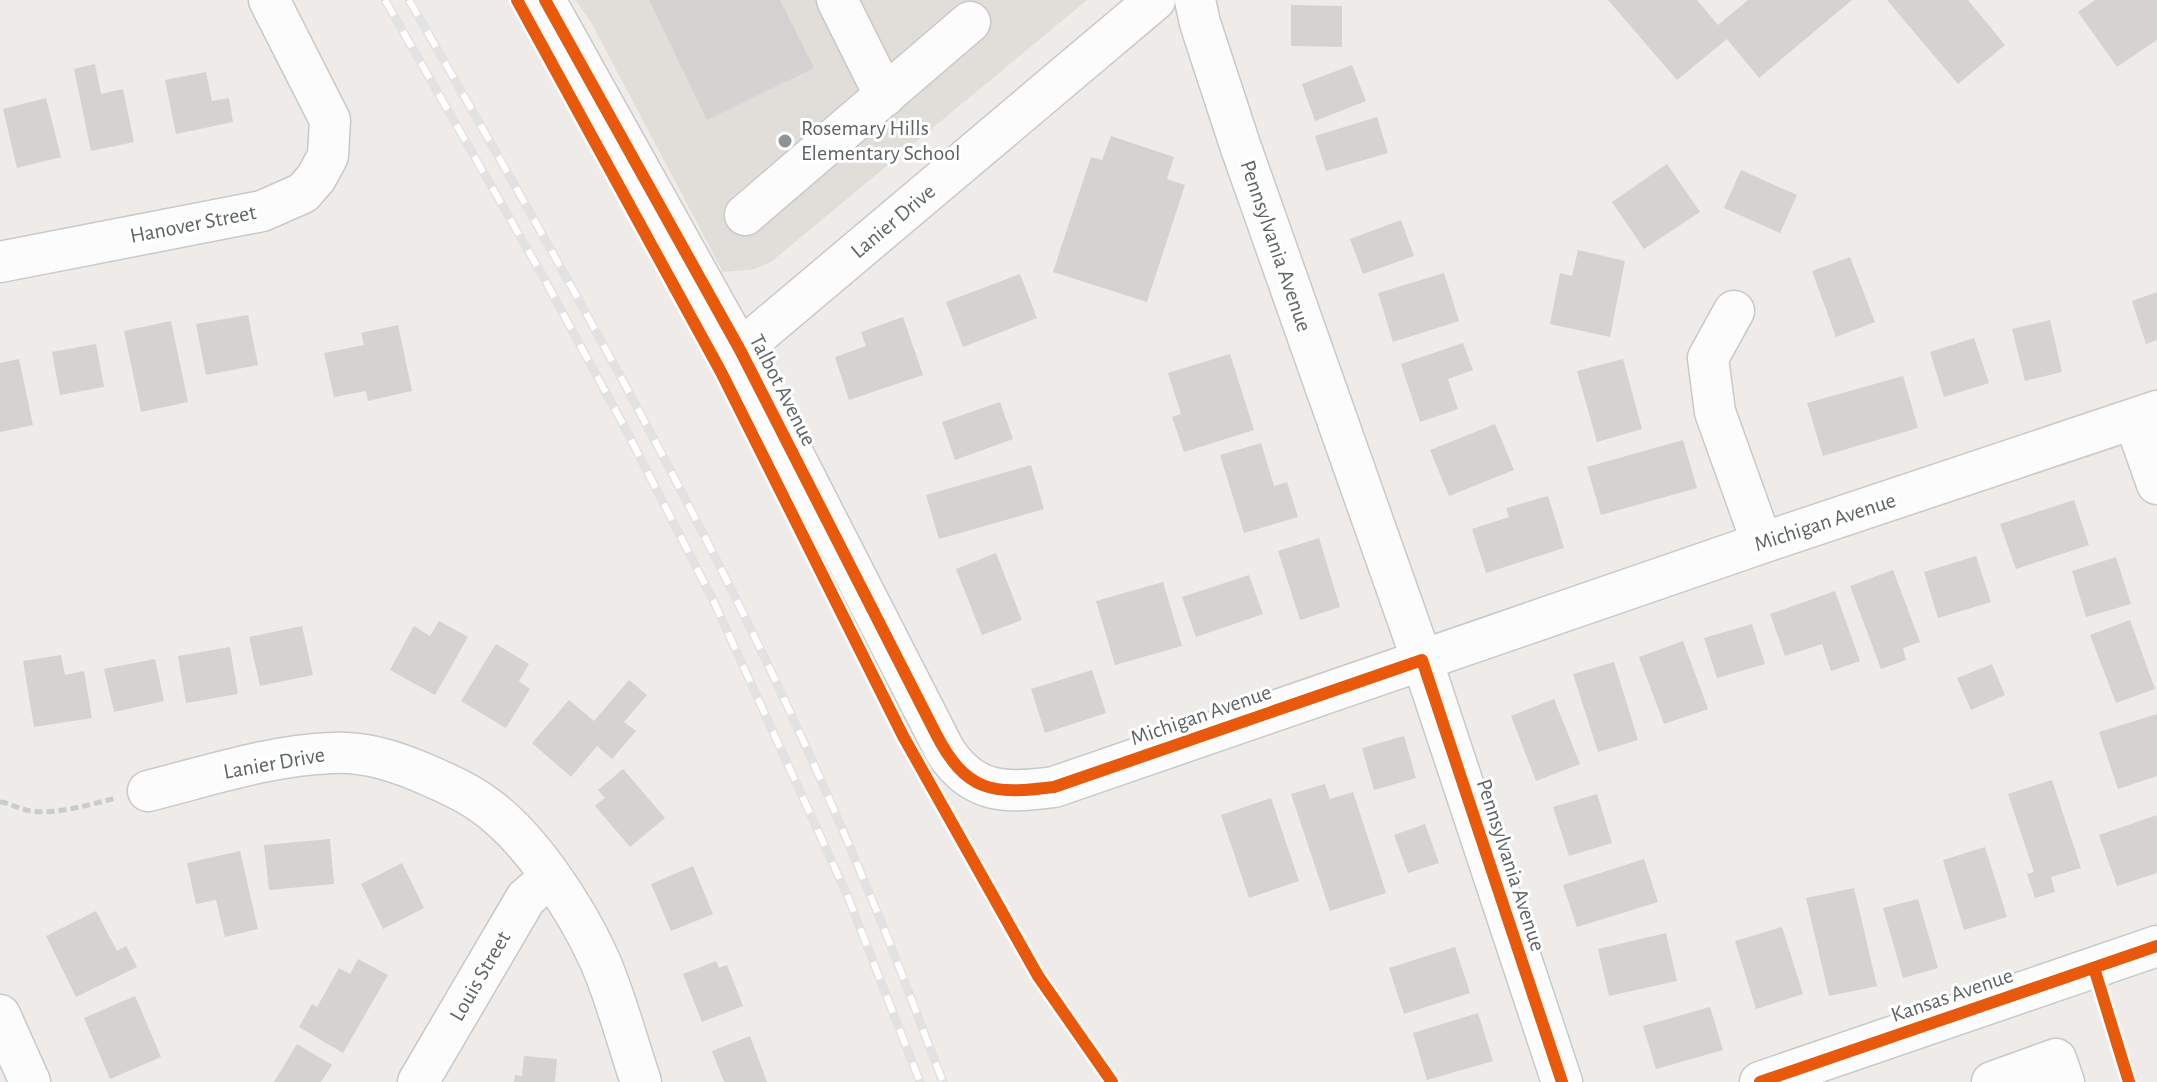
<svg xmlns="http://www.w3.org/2000/svg" width="2157" height="1082" font-family="'Alegreya Sans',sans-serif">
<rect width="100%" height="100%" fill="#eeebe9"/>
<path fill="#e1ddd8" d="M575,0H1087L772,261L755,269L723,272L591,22Z"/>
<path fill="#d5d2d2" d="M649,0H780L814,68L707,120Z
M1608,0H1697L1718,25L1748,0H1852L1759,78L1727,39L1677,80Z
M1887,0H1968L2005,45L1958,84Z
M2095,0H2157V40L2117,67L2078,12Z
M1291,5L1342,6V47L1291,46Z
M95,64L101,94L123,89L134,142L91,151L74,69Z
M1352,65L1366,101L1315,121L1302,84Z
M206,72L212,101L229,98L233,122L176,134L165,80Z
M46,98L61,157L17,168L3,109Z
M1377,117L1388,153L1326,171L1315,136Z
M1111,136L1174,157L1167,179L1185,185L1147,302L1053,272L1091,157L1102,160Z
M1667,164L1700,212L1644,249L1612,202Z
M1741,170L1797,195L1780,233L1724,208Z
M1401,220L1414,256L1363,274L1350,239Z
M1578,250L1625,261L1610,337L1550,324L1560,273L1572,276Z
M1850,257L1875,322L1836,337L1812,271Z
M1444,273L1459,321L1393,342L1378,293Z
M1020,274L1037,318L963,347L946,302Z
M2157,292V340L2146,344L2132,301Z
M248,315L258,365L206,375L196,324Z
M903,317L923,375L849,400L835,357L866,346L861,332Z
M2050,320L2062,372L2025,381L2012,329Z
M171,321L188,402L141,412L124,331Z
M398,325L412,391L368,401L366,391L334,397L324,353L364,345L361,333Z
M1974,338L1989,383L1944,397L1930,352Z
M1463,343L1473,370L1448,379L1458,409L1420,422L1401,364Z
M96,344L104,387L60,395L52,352Z
M1230,354L1254,430L1184,452L1172,417L1181,414L1168,373Z
M19,359L33,425L0,432V363Z
M1623,359L1642,429L1597,442L1577,371Z
M1903,376L1918,428L1823,456L1807,403Z
M1000,402L1013,439L955,460L942,422Z
M1495,424L1514,470L1449,496L1430,450Z
M1683,440L1697,488L1601,515L1587,467Z
M1261,443L1274,486L1287,482L1298,517L1244,533L1220,455Z
M1031,465L1044,509L939,539L926,495Z
M1548,496L1564,548L1486,573L1472,529L1509,517L1506,508Z
M2074,500L2089,545L2016,569L2000,524Z
M1319,538L1340,607L1300,620L1278,551Z
M996,553L1022,620L982,635L956,569Z
M1976,556L1991,602L1938,618L1924,572Z
M2116,557L2131,604L2086,617L2072,571Z
M1893,570L1920,642L1903,648L1906,660L1881,669L1850,586Z
M1249,575L1263,614L1196,637L1182,597Z
M1163,582L1182,646L1115,665L1096,601Z
M1835,591L1860,661L1831,671L1822,644L1785,656L1770,614Z
M2130,620L2155,689L2116,703L2090,635Z
M439,621L468,637L435,695L390,670L414,626L430,636Z
M1752,624L1765,664L1717,678L1704,638Z
M302,626L313,675L260,686L249,637Z
M1683,641L1708,709L1664,724L1639,657Z
M496,644L529,664L519,681L530,689L506,728L461,701Z
M230,647L238,694L186,703L178,656Z
M61,655L65,675L84,671L92,718L34,727L23,661Z
M155,659L164,701L114,712L104,669Z
M1614,662L1638,740L1598,752L1573,674Z
M1992,664L2005,695L1971,710L1957,678Z
M1092,670L1106,713L1045,733L1031,689Z
M629,680L647,695L624,722L636,731L612,759L597,746L571,777L532,743L569,700L594,721Z
M1554,699L1580,764L1536,781L1511,716Z
M2157,714V776L2118,789L2099,732Z
M1404,736L1416,778L1374,790L1362,748Z
M623,769L665,818L630,847L595,806L605,798L598,790Z
M2052,780L2081,868L2051,877L2055,892L2035,898L2027,874L2034,872L2008,794Z
M1325,784L1330,799L1353,792L1386,893L1330,911L1291,794Z
M1597,794L1612,843L1569,856L1553,807Z
M1271,798L1299,881L1249,898L1221,815Z
M2157,815V873L2117,886L2099,835Z
M1425,824L1439,863L1408,873L1394,835Z
M330,839L334,884L269,890L264,845Z
M1985,847L2007,917L1964,930L1943,860Z
M240,851L258,929L225,937L216,900L196,904L187,863Z
M1644,859L1658,902L1577,927L1563,885Z
M402,863L424,908L383,929L361,884Z
M693,866L713,914L671,931L651,884Z
M1854,888L1877,986L1829,996L1806,898Z
M1918,899L1938,968L1903,978L1883,908Z
M96,911L117,951L126,946L137,967L76,997L46,936Z
M1782,927L1803,994L1756,1009L1735,941Z
M1666,933L1677,981L1609,996L1598,949Z
M1455,947L1470,993L1404,1014L1389,968Z
M358,959L388,975L343,1053L299,1027L312,1004L317,1007L339,968L350,974Z
M716,961L719,968L727,965L743,1006L702,1022L683,974Z
M135,996L161,1057L110,1079L84,1018Z
M1710,1007L1723,1050L1656,1069L1643,1026Z
M1478,1013L1493,1061L1427,1080L1413,1033Z
M750,1036L767,1082H724L712,1051Z
M297,1044L332,1065L321,1082H274Z
M524,1056L557,1059L555,1082H514L515,1075L522,1076Z"/>
<g fill="none" stroke-linecap="round" stroke-linejoin="round">
<g stroke="#c9c9c9" stroke-width="43">
<path id="minor" d="M545,0L740,350L945,751C974,795 1006,793 1054,787L1762,543L2157,411
M837,0L885,96
M1195,0L1200,23L1240,145L1422,660L1562,1082
M745,215L970,22
M0,262L262,211L303,193L316,178L328,156L330,120L269,0
M1734,311L1708,358L1715,412L1762,543
M740,350L1155,0
M2134,419L2157,484
M148,791C208,776 270,755 332,753C367,751 401,763 432,777C448,784 466,792 480,802C529,835 576,908 600,961C616,998 628,1044 641,1082
M0,1015L30,1082
M418,1082L526,898L551,877
M1760,1082L2157,946
M1992,1082L2056,1059L2064,1082"/>
</g>
<path stroke="#c7cec9" stroke-width="5" stroke-dasharray="8 4" stroke-linecap="butt" d="M0,802C11,803 20,810 31,811C54,815 93,804 116,798"/>
<use href="#minor" stroke="#fcfcfc" stroke-width="40"/>
<g stroke="#e3e2e2" stroke-width="9">
<path id="rail" d="M385,0L541,273L624,426L714,602L848,897L920,1082
M409,0C521,195 632,390 732,591C781,689 826,789 868,890C895,953 918,1018 943,1082"/>
</g>
<use href="#rail" stroke="#fff" stroke-width="6" stroke-dasharray="18" stroke-linecap="butt"/>
<g stroke="#fff" stroke-width="17">
<path id="cycleway" d="M517,0L721,372L903,736L1038,976L1112,1082
M545,0L740,350L936,734C966,792 992,795 1054,787L1422,660L1562,1082
M2094,968L2129,1082
M1760,1082L2157,946"/>
</g>
<use href="#cycleway" stroke="#e8590c" stroke-width="12"/>
</g>
<circle fill="#909394" stroke="#fff" stroke-width="3" cx="785" cy="141" r="8"/>
<g text-anchor="middle" dominant-baseline="central" stroke-width="6" stroke-linejoin="round" paint-order="stroke">
<g font-size="22" fill="#5d6467" stroke="#fff" text-anchor="start">
<text x="801" y="128">Rosemary Hills<tspan x="801" dy="25">Elementary School</tspan></text>
</g>
<g font-size="22" fill="#5d6467" stroke="#fff">
<text transform="translate(893 221) rotate(-40)">Lanier Drive</text>
<text transform="translate(193 224) rotate(-11)">Hanover Street</text>
<text transform="translate(1276 246) rotate(71)">Pennsylvania Avenue</text>
<text transform="translate(783 390) rotate(63)">Talbot Avenue</text>
<text transform="translate(1825 522) rotate(-18)">Michigan Avenue</text>
<text transform="translate(1201 715) rotate(-19)">Michigan Avenue</text>
<text transform="translate(274 763) rotate(-10)">Lanier Drive</text>
<text transform="translate(1511 865) rotate(72)">Pennsylvania Avenue</text>
<text transform="translate(480 976) rotate(-60)">Louis Street</text>
<text transform="translate(1952 995) rotate(-19)">Kansas Avenue</text>
</g>
</g>
</svg>
